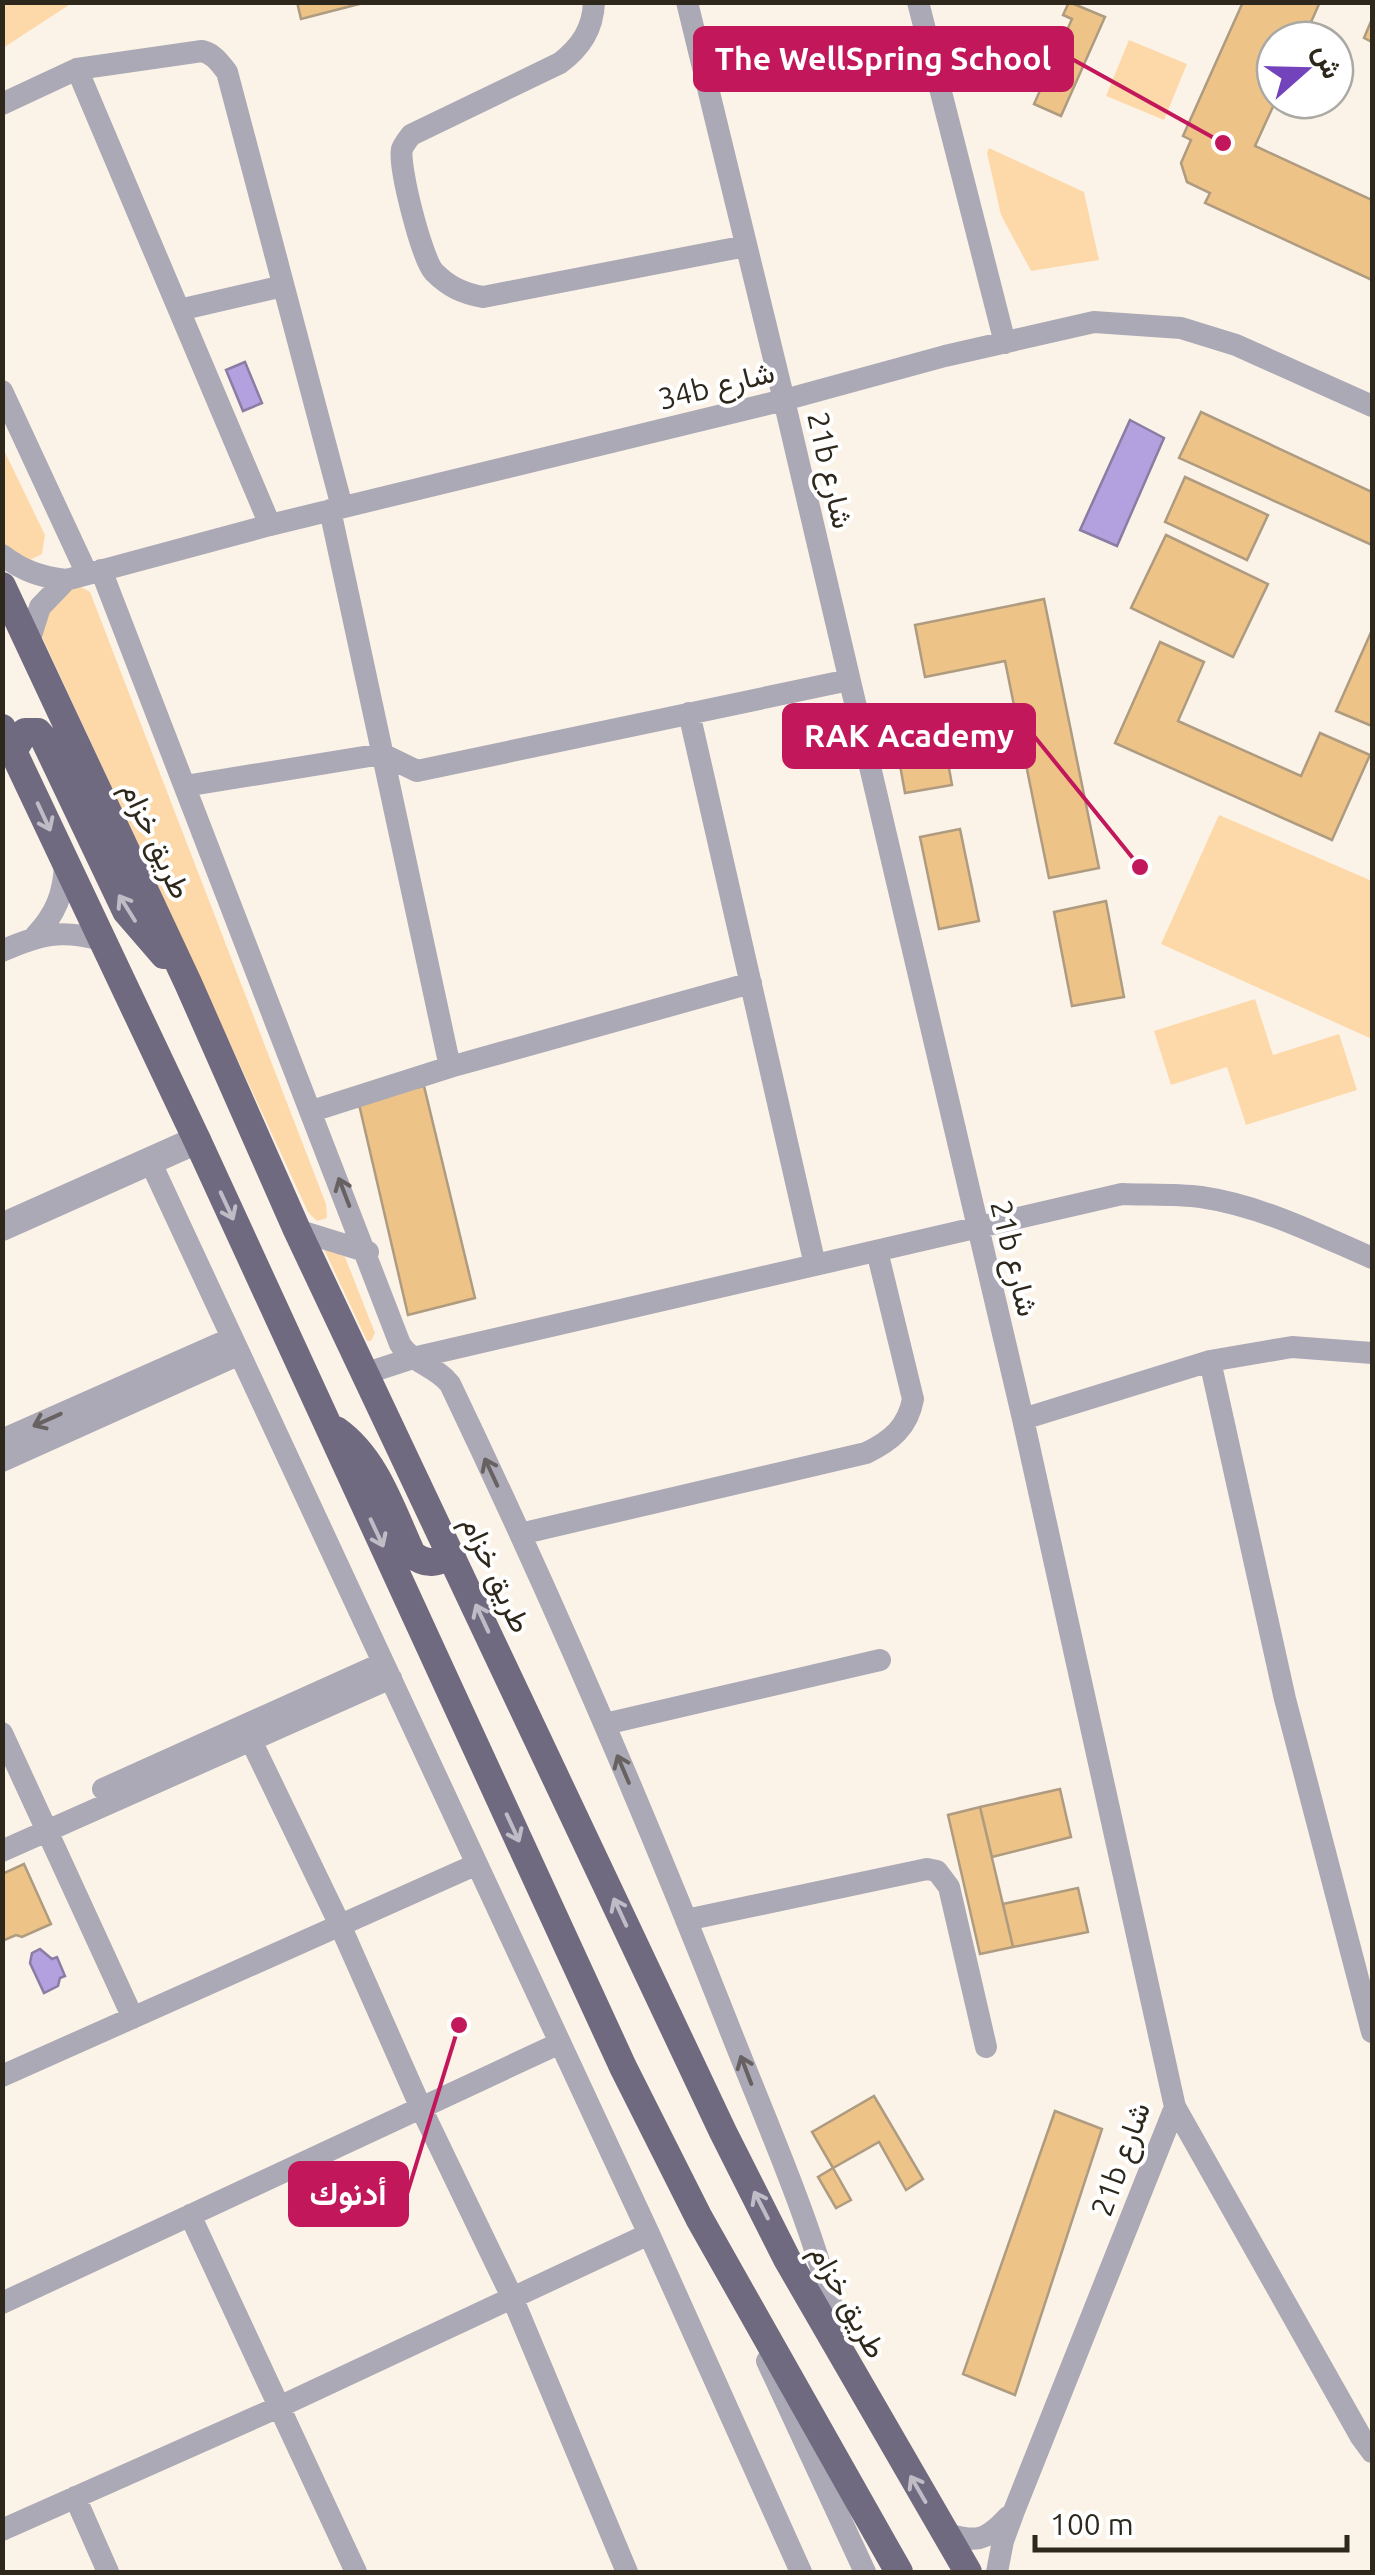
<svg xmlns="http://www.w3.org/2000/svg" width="1375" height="2575" font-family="Ubuntu,Vazirmatn,sans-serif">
<rect width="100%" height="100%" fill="#fcf3e8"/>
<path fill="#fdd9a9" d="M3,2H72V3L3,48Z
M1129,40L1187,64L1164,120L1106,96Z
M989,148L1084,192L1099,260L1031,271L1001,215L987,153Z
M2,446L45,535L42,554L28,561L3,545Z
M74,583L90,592L326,1204L327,1218L317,1221L308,1212L31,613Z
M1219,815L1372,881V1039L1161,944Z
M1255,999L1273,1055L1339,1034L1357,1090L1246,1125L1227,1067L1171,1085L1154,1031Z
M323,1247L345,1257L375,1333L371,1341H367Z"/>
<path fill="#b3a0de" stroke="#8b7ca4" stroke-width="2.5" d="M245,362L262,403L243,411L226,370Z
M1130,420L1164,438L1117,546L1080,530Z
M40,1949L52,1959L57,1957L65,1976L60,1978L58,1986L44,1993L30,1963L32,1953Z"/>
<path fill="#edc387" stroke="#ae9b80" stroke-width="2.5" d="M297,2H367L301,19Z
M1069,2L1105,17L1061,116L1034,104L1072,19L1063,15Z
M1243,2H1320L1303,40H1275L1276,100L1255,146L1372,200V280L1205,203L1210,193L1187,182L1181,163L1191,140L1183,136Z
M1372,19V42L1364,38Z
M1201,412L1372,492V545L1179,458Z
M1185,477L1268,515L1247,560L1165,522Z
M1166,535L1268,584L1233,657L1131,608Z
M1044,599L1099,868L1049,878L1005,661L925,677L915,625Z
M1372,630V726L1336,711Z
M1160,642L1204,662L1178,721L1301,776L1320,733L1370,755L1332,840L1115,743Z
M940,717L952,785L905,793L893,726Z
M960,829L979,921L939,929L920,837Z
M1106,901L1124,997L1072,1006L1054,912Z
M424,1086L475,1298L408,1315L358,1100Z
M1060,1789L1071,1837L992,1857L980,1807Z
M980,1807L1013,1947L980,1954L948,1815Z
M24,1864L51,1924L22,1937L16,1935L2,1941V1874Z
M1078,1888L1088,1932L1013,1947L1003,1904Z
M874,2096L923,2179L906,2190L879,2142L833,2168L812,2132Z
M1055,2111L1102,2129L1015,2395L963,2374Z
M833,2168L851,2200L836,2208L818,2177Z"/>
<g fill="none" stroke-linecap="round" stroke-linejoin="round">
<path stroke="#aca9b6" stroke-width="22" d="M594,2C593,29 581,47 560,63L411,135C408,139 404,144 402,149C398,166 422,259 434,272C449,287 462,293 483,297L746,246
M687,2L784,400L1023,1419L1175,2107L1014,2511L1003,2541L997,2572
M918,2L1005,343
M77,69L270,525
M2,104L77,69L202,51C214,54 219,62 227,72L342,507
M179,310L283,286
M2,391L87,574
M330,510L450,1067
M2,555C23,571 41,577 66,580L270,525L784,400L945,356L1094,322L1181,328L1236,345L1372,406
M101,570L400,1344C412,1363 436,1366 450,1384C550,1593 642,1806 727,2022C768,2127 817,2233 841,2343
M29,642L40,607L66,580
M689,713L815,1265
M185,786L382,754L417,771L849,680
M35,936C56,914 64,893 65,863
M2,951C40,934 61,929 101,940
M312,1111L450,1067L751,983
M150,1161L649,2234L801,2572
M297,1230L368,1252
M1210,1361L1285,1699L1372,2032
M367,1373L413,1358L1122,1194C1148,1195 1176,1194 1201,1197C1262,1206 1317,1234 1372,1258
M1023,1419L1210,1361L1292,1347L1372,1353
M2,1440L232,1338
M2,1461L240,1354
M520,1534L866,1453C891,1441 908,1427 913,1399L877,1251
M605,1724L880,1660
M244,1726L340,1925L421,2108L512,2297L627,2572
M2,1733L133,2018
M103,1789L383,1663
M2,1851L391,1678
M686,1920L927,1869L937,1871L949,1887L986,2047
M2,2076L475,1865
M1175,2107L1361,2437L1372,2452
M190,2215L356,2572
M2,2303L560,2043
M767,2361L865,2572
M75,2497L108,2572
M2,2530L281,2406L649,2234
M943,2533C976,2542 984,2543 1008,2517"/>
<path stroke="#aca9b6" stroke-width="28" d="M2,1227L197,1140"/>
<path stroke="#706a81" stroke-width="28" d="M2,586L188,983L297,1230L723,2132L787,2259L968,2572
M2,728L197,1140L623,2067L699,2218L899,2572
M13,751L25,732H38L44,739L126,911L164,955
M336,1430C376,1458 392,1511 412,1554C426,1566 437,1563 452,1555"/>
</g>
<defs><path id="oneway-shaft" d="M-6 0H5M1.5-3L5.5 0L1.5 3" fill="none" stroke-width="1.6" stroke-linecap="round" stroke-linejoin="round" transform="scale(2.5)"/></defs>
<g stroke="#bfbcc6">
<use href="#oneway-shaft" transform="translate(44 817) rotate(65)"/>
<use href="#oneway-shaft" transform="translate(127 908) rotate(-122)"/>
<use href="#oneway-shaft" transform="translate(227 1206) rotate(65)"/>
<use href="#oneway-shaft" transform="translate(377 1533) rotate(65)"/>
<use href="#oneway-shaft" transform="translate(482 1618) rotate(-115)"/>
<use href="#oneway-shaft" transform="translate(513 1828) rotate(65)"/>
<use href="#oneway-shaft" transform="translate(620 1912) rotate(-115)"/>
<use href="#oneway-shaft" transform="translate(761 2205) rotate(-117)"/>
<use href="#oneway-shaft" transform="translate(918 2489) rotate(-120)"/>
</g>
<g stroke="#676261">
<use href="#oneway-shaft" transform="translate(344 1192) rotate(-111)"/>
<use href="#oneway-shaft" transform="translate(47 1420) rotate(156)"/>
<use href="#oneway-shaft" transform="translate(491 1472) rotate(-115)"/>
<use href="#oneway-shaft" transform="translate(623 1769) rotate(-113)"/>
<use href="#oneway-shaft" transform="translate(746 2070) rotate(-111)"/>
</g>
<g text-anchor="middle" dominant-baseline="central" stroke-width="8" stroke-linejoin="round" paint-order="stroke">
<g font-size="30" fill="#2e271c" stroke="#fff">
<text transform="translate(716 385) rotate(-14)">34b شارع</text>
<text transform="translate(831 470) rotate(77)">21b شارع</text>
<text transform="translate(157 840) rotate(65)">طريق خزام</text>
<text transform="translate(1015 1258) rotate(76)">21b شارع</text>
<text transform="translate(497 1574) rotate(65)">طريق خزام</text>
<text transform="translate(1120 2159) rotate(-70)">21b شارع</text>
<text transform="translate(849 2301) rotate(61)">طريق خزام</text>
</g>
</g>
<path fill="none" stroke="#c2185b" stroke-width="4" d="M1223 143L1072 59M1140 867L1034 736M459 2025L407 2194"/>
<g fill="#c2185b" stroke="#fff" stroke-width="4">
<circle cx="1223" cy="143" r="10"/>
<circle cx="1140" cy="867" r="10"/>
<circle cx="459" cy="2025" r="10"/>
</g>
<g fill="#c2185b" stroke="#c2185b" stroke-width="4">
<rect x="695" y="28" width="377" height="62" rx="10"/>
<rect x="784" y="705" width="250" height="62" rx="10"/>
<rect x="290" y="2163" width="117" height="62" rx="10"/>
</g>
<g font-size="32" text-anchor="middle" font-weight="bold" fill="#fff">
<text x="883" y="70">The WellSpring School</text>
<text x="909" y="747">RAK Academy</text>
<text x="348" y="2205">أدنوك</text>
</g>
<rect width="1375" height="2575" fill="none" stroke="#2e271c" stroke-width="10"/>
<g transform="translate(1305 70) rotate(70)"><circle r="48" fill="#ffffff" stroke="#aba9a4" stroke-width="2.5"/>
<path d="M0-8L18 38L0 25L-18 38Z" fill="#7343bb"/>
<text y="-15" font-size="28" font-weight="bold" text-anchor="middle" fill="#2e271c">ش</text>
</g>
<path d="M1035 2535v15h312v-15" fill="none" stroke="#2e271c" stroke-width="5"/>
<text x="1050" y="2535" font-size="30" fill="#2e271c" stroke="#ffffff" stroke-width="8" paint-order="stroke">100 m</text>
</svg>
